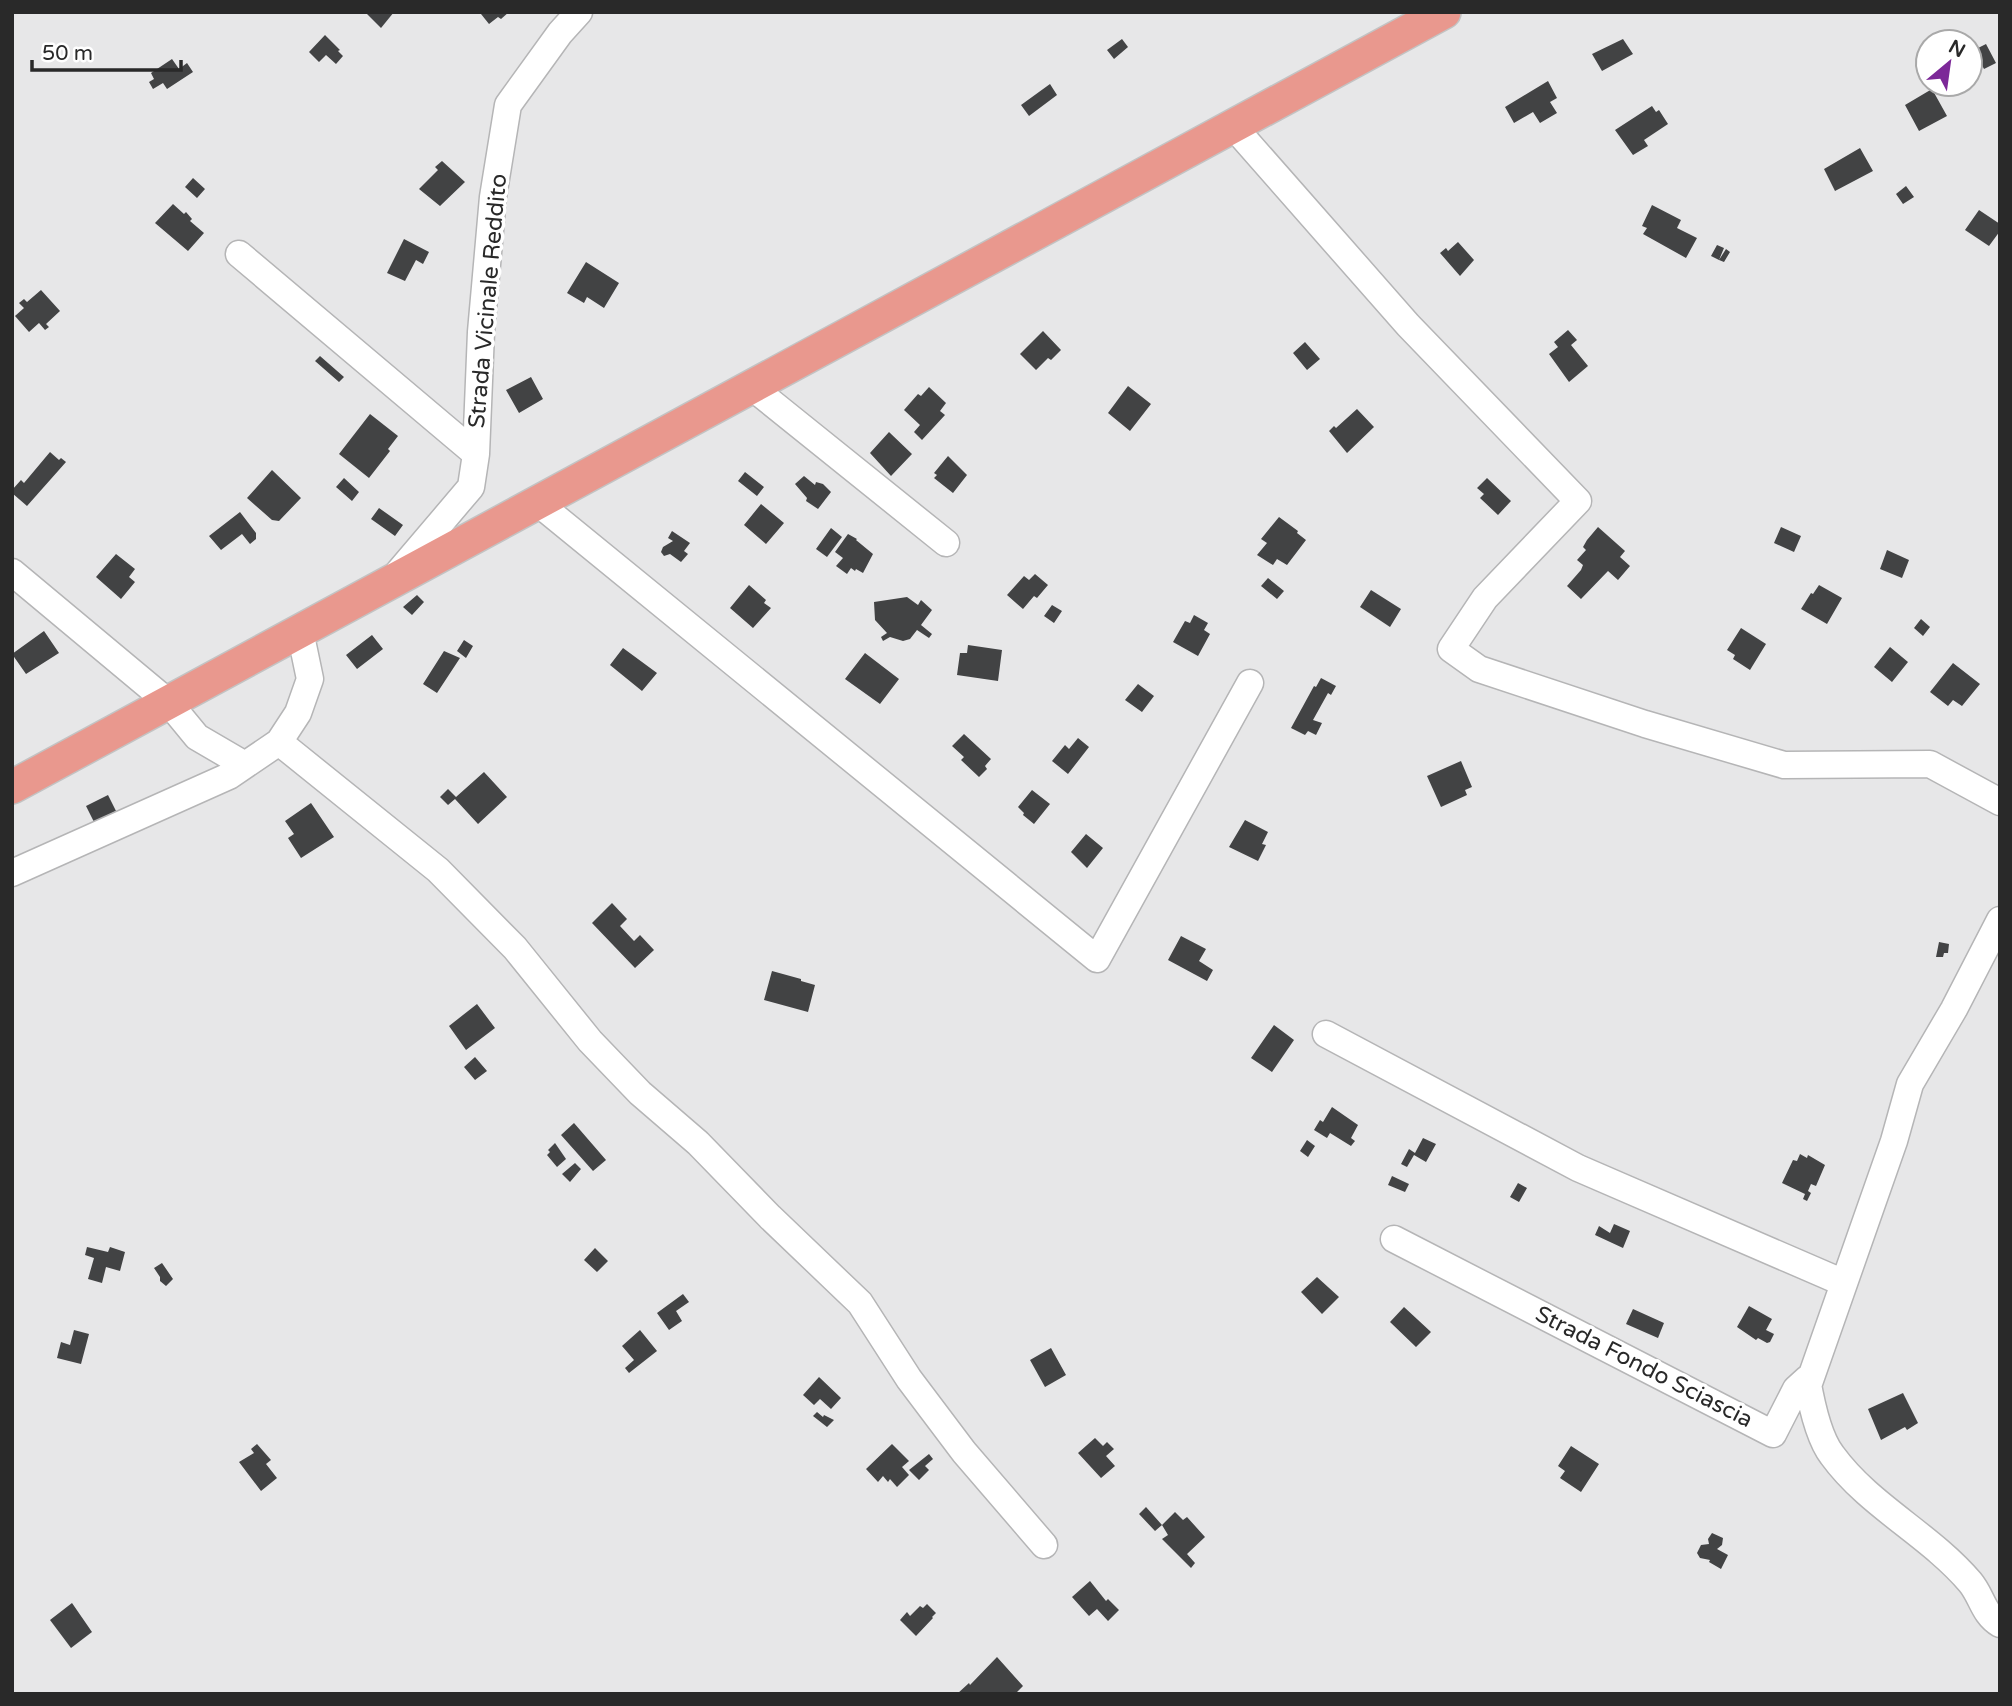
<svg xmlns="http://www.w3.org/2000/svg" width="2012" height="1706" font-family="'Varela Round',sans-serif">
<rect width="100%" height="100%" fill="#e7e7e8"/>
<path fill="#424344" d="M365,12H394L381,28Z
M482,12H509L501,19L498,17L489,24L481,14Z
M325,35L340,50L338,51L343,56L336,64L326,55L319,62L309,52Z
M1122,39L1128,47L1114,59L1107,50Z
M1623,39L1633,54L1602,71L1592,54Z
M1986,44L1996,63L1984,69L1974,50Z
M172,59L179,69L187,63L193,72L167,89L163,83L153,89L149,82L154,79L151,73Z
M1548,81L1557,98L1550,102L1557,113L1540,123L1533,112L1514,123L1505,107Z
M1050,84L1057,95L1029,116L1021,105Z
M1932,89L1947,116L1919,131L1905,105Z
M1652,106L1656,112L1659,110L1668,124L1644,140L1648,146L1633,155L1615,130Z
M1860,148L1873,171L1835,191L1824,169Z
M442,161L465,182L440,206L419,189L438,170L435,167Z
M193,178L205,189L197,198L185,187Z
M1906,186L1914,197L1903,204L1896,194Z
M173,204L184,214L186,212L192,219L190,221L204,233L188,251L155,223Z
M1652,205L1681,220L1677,228L1697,238L1686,258L1643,234L1647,228L1642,226Z
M1979,210L2000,224V231L1989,246L1965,230Z
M404,239L429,252L423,264L416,260L405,281L387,273Z
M1458,242L1474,260L1460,276L1440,253L1446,248L1448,251Z
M1717,245L1724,248L1719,260L1726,249L1730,252L1724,262L1719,260L1711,256Z
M586,262L619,283L604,308L587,297L584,303L567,293Z
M41,290L60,311L46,324L49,327L45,330L39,323L29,332L15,316L24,308L19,303L24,299L27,302Z
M1568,330L1577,340L1571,345L1588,366L1569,382L1549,354L1558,347L1554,342Z
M1043,331L1061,350L1051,360L1048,358L1036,370L1020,354Z
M1305,342L1320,359L1307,370L1293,353Z
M320,356L344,377L339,382L315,361Z
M531,377L543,399L519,413L506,390Z
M1128,386L1151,404L1130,431L1108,413Z
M929,387L946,403L940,411L945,415L922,440L914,432L920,425L904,410L918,394L921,396Z
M1357,409L1374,427L1347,453L1329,431L1334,426L1336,428Z
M370,414L398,436L388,449L390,451L369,478L339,454Z
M889,432L912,454L891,476L870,453Z
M50,452L59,460L61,458L66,462L27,506L12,493V490L21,480L24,483Z
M948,456L967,475L953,493L934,478L937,475L934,473Z
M272,470L301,498L279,521L272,520L247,498Z
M745,472L764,487L757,496L738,481Z
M804,476L815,485L816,482L823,484L831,492L818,509L806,501L807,498L795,484Z
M344,478L359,492L352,501L336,487Z
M1487,478L1511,501L1498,515L1480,498L1484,494L1477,488Z
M761,504L784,523L766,544L744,525Z
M379,508L403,525L395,536L371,519Z
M240,512L256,533V539L250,544L242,534L221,550L209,536Z
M1279,517L1298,531L1297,533L1306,540L1287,565L1277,559L1273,565L1257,555L1267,543L1261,539Z
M1598,527L1625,551L1620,557L1630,566L1618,580L1608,571L1581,599L1567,586L1581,570L1583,565L1577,560L1586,550L1583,547L1587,540Z
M1781,527L1801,536L1794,552L1774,543Z
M831,528L842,537L827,557L816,549Z
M672,531L690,543L684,551L688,554L681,562L670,554L664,556L661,552L663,547L673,541L668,538Z
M848,534L857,539L856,540L873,554L863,573L856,569L855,571L851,568L847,574L836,566L843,558L835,552Z
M1887,550L1909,560L1902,578L1880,569Z
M116,554L135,569L129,577L135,582L121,599L96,577Z
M1035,574L1048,585L1037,598L1034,596L1023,609L1007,595L1024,576L1029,580Z
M1268,578L1284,591L1277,599L1261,586Z
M749,585L766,600L764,603L771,608L753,628L730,608Z
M1819,585L1842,598L1827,624L1801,609L1811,593L1813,594Z
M1371,590L1401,609L1390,627L1360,607Z
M417,595L424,602L412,615L403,607Z
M907,597L918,605L921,600L932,610L921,625L932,634L929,638L917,630L910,639L903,641L890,637L883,641L881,637L887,633L875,620L874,602Z
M1052,605L1062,611L1054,623L1044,616Z
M1194,615L1208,623L1204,630L1210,634L1198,656L1173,642L1185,621L1190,623Z
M1921,619L1930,627L1923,636L1914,628Z
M1741,628L1766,644L1750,670L1733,659L1735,655L1727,650Z
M44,631L59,653L26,674L12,654Z
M372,635L383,649L357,669L346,655Z
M464,640L473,646L466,658L457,651Z
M968,645L1002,650L998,681L957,675L960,653H967Z
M1890,647L1908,662L1892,682L1874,667Z
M623,648L657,673L642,691L610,665Z
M444,651L460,658L437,693L423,684Z
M865,653L899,679L880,704L845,679Z
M1953,663L1980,684L1962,706L1953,700L1948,706L1930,692Z
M1321,678L1336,686L1331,695L1328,693L1313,720L1322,723L1316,735L1308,731L1305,735L1291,728L1314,686L1316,687Z
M1138,684L1154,696L1142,712L1125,700Z
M964,734L991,759L985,766L987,769L979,777L961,760L964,757L952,746Z
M1078,738L1089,747L1068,774L1052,761L1065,745L1069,749Z
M1461,761L1472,787L1465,790L1467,795L1441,807L1427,776Z
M484,772L507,797L478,824L455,799L448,805L440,797L448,789L456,797Z
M1032,790L1050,804L1034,824L1023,815L1024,813L1018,807Z
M108,795L116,811L94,822L86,806Z
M311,803L334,837L301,858L288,838L294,834L285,821Z
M1245,820L1268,832L1262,844L1266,845L1258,861L1229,847Z
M1086,834L1103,848L1087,868L1071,852Z
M612,903L627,919L620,926L634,941L640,935L654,950L635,968L592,923Z
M1181,936L1206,949L1199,961L1213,970L1207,981L1168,960Z
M1939,942L1949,944L1948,953H1944L1943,957H1936Z
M772,971L801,979V981L815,985L808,1012L764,1000Z
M477,1004L495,1028L466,1050L449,1026Z
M1274,1025L1294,1040L1272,1072L1251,1058Z
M475,1057L487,1071L475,1080L464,1067Z
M1332,1107L1358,1125L1351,1138L1355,1141L1351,1146L1330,1133L1327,1138L1314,1130L1320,1120L1323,1122Z
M574,1123L606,1160L593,1171L561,1135Z
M1423,1138L1436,1144L1426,1162L1414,1155L1407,1167L1401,1164L1409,1149L1415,1153Z
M1307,1140L1315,1146L1308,1157L1300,1151Z
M555,1143L566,1159L557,1167L547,1155L550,1152L548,1150Z
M1800,1154L1807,1158L1808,1155L1825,1165L1816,1186L1811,1184L1808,1191L1811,1193L1807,1201L1803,1199L1805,1194L1782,1183L1793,1160L1797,1161Z
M575,1163L581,1169L570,1182L562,1174Z
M1392,1176L1409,1184L1405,1192L1388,1185Z
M1518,1183L1527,1188L1519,1202L1510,1197Z
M1614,1224L1630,1231L1623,1248L1595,1235L1599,1226L1610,1233Z
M87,1247L108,1252L110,1247L125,1252L120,1271L106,1267L102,1283L88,1279L94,1258L85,1255Z
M595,1248L608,1261L597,1272L584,1260Z
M162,1263L173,1279L166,1286L160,1281V1277L154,1268Z
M1317,1277L1339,1297L1322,1314L1301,1292Z
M683,1294L689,1302L676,1311L682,1321L669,1330L657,1313Z
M1749,1306L1772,1319L1766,1330L1774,1334L1770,1342L1767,1343L1758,1338L1756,1340L1737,1327Z
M1404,1307L1431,1332L1416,1347L1390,1322Z
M1633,1309L1664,1323L1658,1338L1626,1324Z
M74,1330L89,1334L81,1364L57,1358L61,1342L70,1345Z
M640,1330L657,1351L629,1373L625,1368L634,1360L622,1346Z
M1051,1348L1066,1375L1045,1387L1030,1360Z
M819,1377L841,1398L831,1409L820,1399L814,1405L803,1395Z
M1903,1393L1918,1423L1907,1430L1905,1427L1881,1440L1868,1409Z
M817,1412L823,1417L824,1415L834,1420L827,1427L813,1416Z
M1095,1438L1103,1446L1107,1442L1114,1449L1106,1456L1115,1466L1101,1478L1078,1453Z
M257,1444L271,1460L266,1464L277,1478L261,1491L239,1462L254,1453L251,1449Z
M892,1444L909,1461L902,1467L909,1475L897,1487L890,1479L888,1482L883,1476L878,1482L866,1469Z
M1571,1446L1599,1464L1581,1492L1560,1478L1565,1471L1558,1466Z
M929,1454L933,1459L925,1466L929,1470L919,1480L909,1470Z
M1146,1507L1162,1525L1155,1531L1139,1514Z
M1175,1512L1183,1520L1187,1517L1205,1537L1187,1554L1195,1563L1191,1568L1162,1539L1168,1535L1162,1525Z
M1712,1533L1723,1538L1722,1545L1717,1549L1728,1555L1721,1569L1709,1562L1710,1560L1700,1558L1697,1553L1701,1545L1709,1544L1708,1539Z
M1090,1581L1106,1601L1108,1599L1119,1610L1108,1621L1097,1609L1089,1616L1072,1597Z
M72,1603L92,1632L71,1648L50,1620Z
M927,1604L936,1613L932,1617L933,1618L916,1636L900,1620L907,1612L910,1616L920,1606L923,1608Z
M997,1657L1023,1686L1015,1694H957L969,1683L970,1685Z"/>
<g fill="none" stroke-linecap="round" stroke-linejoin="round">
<g stroke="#b5b5b6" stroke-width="29">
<path id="minor" d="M1233,126L1408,325L1578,501L1485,598L1451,649L1479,669L1645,724L1784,765L1930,764L2000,802
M239,254L476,454
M752,387L946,543
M538,503L1097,959L1250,683
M12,572L169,703L197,737L245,765
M398,573L471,487L476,454L481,332L493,197L508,105L560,33L579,12
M279,742L438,870L515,948L590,1041L640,1093L698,1143L770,1217L860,1303L909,1379L964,1452L1044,1545
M12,873L229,776L279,742L298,713L310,679L300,631
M1326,1034L1578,1168L1844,1283
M1394,1239L1773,1434L1796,1389L1807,1379C1811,1402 1818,1437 1832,1455C1869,1506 1929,1534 1970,1582C1982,1596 1983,1614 2000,1624
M1808,1386L1894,1141L1910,1084L1954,1009L2000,920"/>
</g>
<g stroke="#c3c3c3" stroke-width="36">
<path id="major" d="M12,787L1444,12"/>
</g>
<use href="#minor" stroke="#fff" stroke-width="26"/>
<use href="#major" stroke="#e9988e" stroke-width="33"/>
</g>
<g text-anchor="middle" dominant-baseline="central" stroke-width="7" stroke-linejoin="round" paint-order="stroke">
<g font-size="23" fill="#292929" stroke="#fff">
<text transform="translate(488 301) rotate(-85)">Strada Vicinale Reddito</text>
<text transform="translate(1644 1367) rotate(27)">Strada Fondo Sciascia</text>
</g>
</g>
<rect width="2012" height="1706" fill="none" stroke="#292929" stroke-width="28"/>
<g transform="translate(1949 63) rotate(29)"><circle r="33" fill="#ffffff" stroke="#a9a9a9" stroke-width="2"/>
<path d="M0-5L12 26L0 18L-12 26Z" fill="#7c2898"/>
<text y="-10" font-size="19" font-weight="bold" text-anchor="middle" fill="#292929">N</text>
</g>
<path d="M32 60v10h149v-10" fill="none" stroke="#292929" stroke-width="3.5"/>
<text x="42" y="60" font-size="21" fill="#292929" stroke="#ffffff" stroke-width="5" paint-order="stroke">50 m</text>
</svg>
